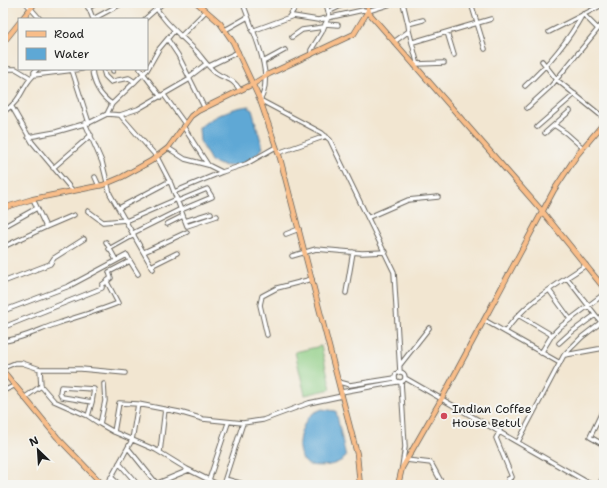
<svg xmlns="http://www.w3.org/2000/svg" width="607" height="488" font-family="'Shantell Sans',sans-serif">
<rect width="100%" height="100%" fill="#f6f6f2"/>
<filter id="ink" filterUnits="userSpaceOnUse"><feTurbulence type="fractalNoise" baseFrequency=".025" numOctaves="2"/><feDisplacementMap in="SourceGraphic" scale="8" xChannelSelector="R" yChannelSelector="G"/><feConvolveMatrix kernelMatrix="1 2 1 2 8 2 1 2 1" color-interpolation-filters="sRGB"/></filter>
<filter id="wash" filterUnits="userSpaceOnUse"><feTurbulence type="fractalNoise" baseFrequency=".012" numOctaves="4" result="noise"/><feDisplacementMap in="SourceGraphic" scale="16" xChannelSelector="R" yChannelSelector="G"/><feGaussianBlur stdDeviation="0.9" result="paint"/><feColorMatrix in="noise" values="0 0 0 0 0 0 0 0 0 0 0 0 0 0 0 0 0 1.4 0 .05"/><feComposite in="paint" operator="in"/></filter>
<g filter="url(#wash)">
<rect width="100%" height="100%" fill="#f2e6d1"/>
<path fill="#8ecd84" stroke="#557450" d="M321,346L331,389L305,395L295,352Z"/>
<path fill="#5ea8d5" stroke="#3d6278" d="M250,106L249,108L252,110L263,148C250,163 230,172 211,161L200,141L199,128C212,116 233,107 250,106Z
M322,409L336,411L346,457C336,466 323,467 309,465C292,455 299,427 311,415C314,412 318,411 322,409Z"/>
</g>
<g filter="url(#ink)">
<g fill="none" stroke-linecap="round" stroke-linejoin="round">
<g stroke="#67635b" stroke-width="5.5">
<path id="minor" d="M26,3L40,19
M87,3L93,19L121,4
M142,3L154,4
M153,3C165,24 181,35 197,52C203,59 208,67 216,73C227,81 231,76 240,90
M243,3C251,28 276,76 260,100L322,133L330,140L394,272L400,372
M403,3L408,24
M471,3L485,49
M88,8L97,3
M328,12L347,3
M289,17L298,3
M145,19L163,3
M325,24L338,25
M598,29L602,24
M225,30L248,17
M252,31L293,16L318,20L363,10L368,11L394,3
M409,31L417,62L415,66
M447,32L454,55
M549,32L604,4
M180,37L206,11
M292,37L302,30L324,27
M168,40L178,55L204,107
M394,42L409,31L408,24L423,20
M413,42L491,19
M311,55V50L322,32L329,15L326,3
M542,61L557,80L604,118
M263,62L285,50
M417,64L444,63
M209,66L238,52
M3,69H16L31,78
M92,69C93,83 100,96 112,104
M103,69L105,76L111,82C117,79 122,80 129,78L135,82
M113,69V71
M140,69L161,97
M72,70L89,123
M34,75V72L37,69
M189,77L206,64
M525,86C547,66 568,41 583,14L598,29L551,86L527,108
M164,95L185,124
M12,107L32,142L73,191
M570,111L554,125L566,133L583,148
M3,112C24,99 20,88 34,75L82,69
M107,114L112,104L147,70L159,49L174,31
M120,115L157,157L171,184L187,226L217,216
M85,123L102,162L110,194L153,269
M183,126L208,165L222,172
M537,127L575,94
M545,133L554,125
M28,137L56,132L91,122L107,114L120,115L138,109L190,79
M168,148L185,159L208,165
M278,153L326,136
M53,168L91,135
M95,177L99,186
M174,192L222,172L246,164L276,147
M33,199L46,227L74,215
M178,201L207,189L212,197L181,210
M119,208L170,181
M88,211L103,222L126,220
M369,217L408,200L438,197
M126,221L177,199
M185,221L211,213
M167,224L183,216
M3,227L37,208
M133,233L181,209
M286,234L299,229
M106,242L116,260
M3,247L46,227
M109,249L134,235
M144,252L187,232
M292,256L316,249L362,253L386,252
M151,266L177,253
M567,278L601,322
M3,282L50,264L54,258L84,239
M549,290L570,319
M346,293L353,252
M3,311L69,286L127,255L130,261
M518,315L552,335
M3,318V333
M484,320L560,363
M4,327L102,288V285L111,278L109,272L130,261L138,274
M505,332C524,303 557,285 586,265
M267,335L260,305L262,296L277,288L312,279
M3,341C23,339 40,329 59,323C79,316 99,311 118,303L107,282
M559,343L569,334L595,315
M541,353L552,335L560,327L604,294
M565,355L604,348
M400,365L429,328
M3,368L15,363H22L40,369H81L125,373
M40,369L41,386
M395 377a5 5 0 1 1 10 0a5 5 0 1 1-10 0Z
M405,378L592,485
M339,382L350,385L395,378
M401,382L405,447L402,467
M104,384L105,401L100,424L114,432
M3,391L14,386
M341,392L397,382
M24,398L41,386L54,401L88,416L100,424
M601,414L590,437L604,445
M88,416L92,402L62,397L60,393L61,387L94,389L92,402
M500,431L496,438L512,477L508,479L511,485
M518,442L564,355L582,337L604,320
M128,448L157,484
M160,452L165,409
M406,460L431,463L443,485
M119,463L138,485
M111,477L120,485
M225,479L247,485
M209,480L228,423
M107,485L132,440L138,404
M153,485L189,470
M219,485L187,469L156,450L114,432L119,403L138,404L179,412L203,419L243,423L263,420L309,403L342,396
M223,485L243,423
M599,485L604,476"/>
</g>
<g stroke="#67635b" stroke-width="6">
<path id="major" d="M197,3L220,23L233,42L260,100L280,158L357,454L360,485
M367,3L369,13L542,211L604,288
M22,19L35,3
M3,43L19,23
M3,208L33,199L103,185L122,177L151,161L168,148L191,116L198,111L253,84L269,74L354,34L368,11
M3,371L57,437L103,485
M398,485L402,468L442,398L554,190L577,155L604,123"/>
</g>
<use href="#minor" stroke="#fff" stroke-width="3.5"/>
<use href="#major" stroke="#f8bd89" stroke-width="4.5"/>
</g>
</g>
<circle fill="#d1495b" stroke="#f6f6f2" stroke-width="1.5" cx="444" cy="416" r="4"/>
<g text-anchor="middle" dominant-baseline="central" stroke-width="4" stroke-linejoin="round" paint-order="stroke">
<g font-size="12" fill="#1c1c1c" stroke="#f6f6f2" text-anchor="start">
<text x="452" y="409">Indian Coffee<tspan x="452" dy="14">House Betul</tspan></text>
</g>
</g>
<rect width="607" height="488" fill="none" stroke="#f6f6f2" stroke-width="16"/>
<rect x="18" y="18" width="130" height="52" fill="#f6f6f2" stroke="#9f9f9c"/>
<rect x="26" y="31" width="20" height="6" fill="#f8bd89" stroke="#9f9f9c"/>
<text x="54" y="38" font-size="12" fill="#1c1c1c">Road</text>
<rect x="26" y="48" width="20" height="12" fill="#5ea8d5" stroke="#9f9f9c"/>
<text x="54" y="58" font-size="12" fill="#1c1c1c">Water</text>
<g transform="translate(38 450) rotate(335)" stroke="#f6f6f2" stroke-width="3" paint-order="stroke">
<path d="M0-3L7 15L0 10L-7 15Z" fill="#1c1c1c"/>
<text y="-6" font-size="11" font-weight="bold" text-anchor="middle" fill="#1c1c1c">N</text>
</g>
</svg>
